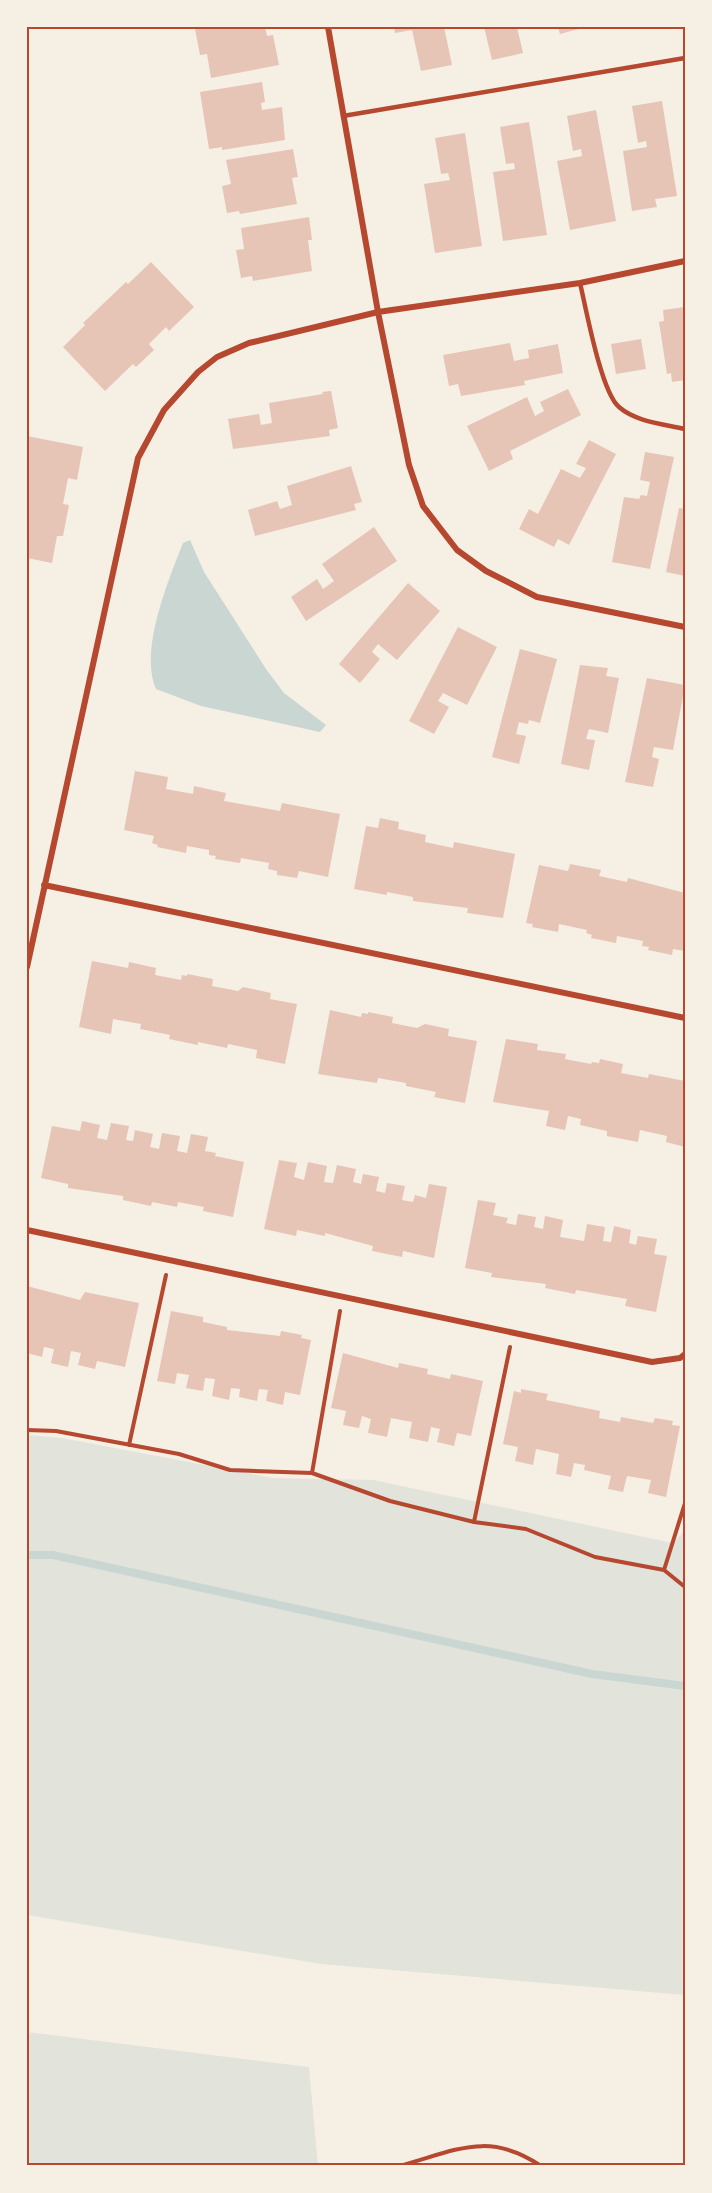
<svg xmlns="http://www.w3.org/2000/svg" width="712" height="2193" font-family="'Zilla Slab',serif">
<rect width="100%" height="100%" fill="#f6efe4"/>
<path fill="#e2e4dc" d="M27,1435L62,1438L273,1478L373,1480L673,1543L685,1530V1995L321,1964L27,1915Z
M27,2032L309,2067L318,2166H27Z"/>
<path fill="#c9d6d2" d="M190,540L204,572L266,669L284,693L326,725L320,732L201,706L156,689C139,651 168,581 183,543Z"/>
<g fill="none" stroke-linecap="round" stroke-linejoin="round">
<path stroke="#c9d6d2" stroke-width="8" d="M27,1555H53L592,1674L685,1686"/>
</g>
<path fill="#e6c5b7" d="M203,27H265L267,36L273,35L279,65L211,78L207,54L200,55L195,29Z
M394,27H444L452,65L421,71L412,30L395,33Z
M484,27H517L523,53L492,60Z
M558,27H582V28L560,34Z
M262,82L265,102L261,103L262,110L282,107L285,140L222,150V147L209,149L200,92Z
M662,101L677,196L655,199L657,207L632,211L623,151L647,147L646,141L638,143L632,106Z
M596,110L616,221L570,230L557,161L582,156L581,149L573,151L567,116Z
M529,122L547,235L503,241L493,172L515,169L514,163L506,164L500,127Z
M465,133L482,246L435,253L424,184L450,180L448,173L441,174L435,138Z
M293,149L298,177L292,178L297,204L240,214L239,211L227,213L222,186L231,184L226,160Z
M309,217L312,240H308L312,271L253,281L252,276L241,278L236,250L244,249L241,228Z
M151,262L194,307L169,331L166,327L149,344L154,350L136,367L133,364L105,391L63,347L85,325L83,323L126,282L128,284Z
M685,307V380L672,382L671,373L667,374L659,322L664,321L663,310Z
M641,339L646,369L616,374L611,344Z
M510,343L514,361L529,358L528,350L558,344L563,373L524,381L525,385L461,396L458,384L449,386L443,355Z
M568,389L581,415L510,451L513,459L489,471L467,426L527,397L535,416L544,411L540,402Z
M331,391L338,428L329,430L330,436L233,449L228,419L259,414L261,425L272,423L269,403L323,394L322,392Z
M27,436L83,447L77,480L68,478L63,504L69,505L63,536H57L52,563L27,558Z
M589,440L616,454L569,545L558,539L554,547L519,529L529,509L538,514L561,469L580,478L586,468L576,464Z
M645,452L674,457L650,569L612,562L624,497L639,499L641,495L647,496L650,482L640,480Z
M351,466L362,502L354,504L356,510L255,536L248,510L277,501L280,509L292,505L287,486Z
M679,508L685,509V576L666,572Z
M374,527L397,561L306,621L291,597L317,579L323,589L334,581L322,564Z
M408,583L440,611L397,660L378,644L372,652L380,659L360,683L339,664Z
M458,627L497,647L467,705L443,693L438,701L449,707L434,734L409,721Z
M520,649L557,659L540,723L529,720L528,724L519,722L516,734L526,736L519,764L492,757Z
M580,665L608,668L606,676L619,678L608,733L589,729L586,739L595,740L589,770L561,764Z
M647,678L685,685L673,750L654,747L652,757L659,759L653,787L625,782Z
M135,771L168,777L166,789L193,794L194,786L226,793L224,801L280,811L282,803L340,814L328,877L299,871L297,878L277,875V871L268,869L269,863L241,858L240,863L215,859L216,856L209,855V850L187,846L186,853L157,847L158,845L152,843L154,836L124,830Z
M380,818L399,822L398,829L426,835L425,842L453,848L454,842L515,854L503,918L467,913L468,908L413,901V897L387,892V895L354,889L366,826L378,828Z
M570,864L601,870L599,876L627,882L628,878L685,893V951L673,949L672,955L648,950L649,947L642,946L643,941L617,936L616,943L591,938L592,935L586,933L587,930L559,924L558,932L532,927L533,924L526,923L539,865L568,871Z
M92,961L128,968L129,962L156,968L155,975L181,980L182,975L187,976V974L213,979L212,986L238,991L243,987L271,993L270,999L297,1004L285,1064L256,1058L257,1050L228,1044L227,1048L198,1042V1045L169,1039L170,1035L140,1029L141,1024L113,1019L111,1034L79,1027Z
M330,1010L361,1017L362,1013L368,1014V1012L393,1017L392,1023L417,1028L425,1024L449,1029L448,1036L477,1041L465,1103L434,1097L436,1092L406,1086V1083L378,1078L377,1083L318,1074Z
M506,1039L538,1044L537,1050L566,1054L565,1059L591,1064L592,1062L599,1063L600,1059L623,1064L621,1073L648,1078L649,1074L685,1081V1147L666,1142L667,1136L640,1130L638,1142L607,1136V1131L580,1125L581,1119L568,1116L565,1130L546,1126L549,1111L493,1102Z
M82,1121L100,1125L97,1138L107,1140L111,1123L129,1126L126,1140L133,1141L135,1130L153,1134L150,1147L159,1149L162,1133L180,1136L177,1151L187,1153L191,1134L208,1137L205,1151L216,1153L215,1156L244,1162L233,1217L203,1211L204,1207L178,1202L177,1207L152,1202L151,1206L123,1200V1196L68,1188V1184L41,1178L52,1126L80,1131Z
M279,1160L297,1163L294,1177L304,1180L308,1162L327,1166L324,1182L333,1183L337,1165L356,1169L353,1182L361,1184L363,1174L379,1177L376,1191L385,1193L387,1183L405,1186L402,1200L413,1202L415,1195L426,1198L429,1184L447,1187L434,1258L403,1251L402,1257L372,1251L373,1246L325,1233V1236L297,1230L296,1236L264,1229Z
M478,1200L496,1203L493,1215L508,1218L506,1223L516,1225L518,1214L536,1217L534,1227L543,1229L545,1216L563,1220L560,1237L584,1241L587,1224L605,1227L603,1241L611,1242L614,1226L631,1230L629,1243L636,1245L638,1236L657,1239L654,1254L667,1256L656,1312L625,1306L627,1299L576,1290L575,1294L545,1288L546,1284L491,1277L492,1273L465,1268Z
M27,1286L80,1300L85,1292L139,1303L125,1367L97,1361L95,1369L78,1365L81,1353L71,1351L68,1367L51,1363L54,1349L44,1347L42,1357L27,1353Z
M171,1311L203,1317V1322L227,1327V1330L280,1336L281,1331L302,1335L301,1338L311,1340L300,1395L285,1392L283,1405L266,1401L268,1390L259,1389L257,1401L239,1397L240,1389L231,1388L229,1400L212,1396L215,1379L205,1378L203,1391L186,1388L189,1375L177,1373L175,1384L157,1381Z
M343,1353L398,1368L399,1363L428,1369L427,1374L450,1379L451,1374L483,1381L471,1436L457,1433L454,1446L437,1442L440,1429L431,1427L428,1442L409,1438L412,1422L391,1418L387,1437L368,1433L371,1419L362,1416L359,1428L343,1425L346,1411L331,1408Z
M521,1389L548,1394L546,1400L600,1411L599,1418L620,1422L621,1417L653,1423L655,1418L673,1421L672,1425L680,1426L666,1497L648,1493L651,1480L627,1476L623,1492L608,1489L611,1476L584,1470L585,1465L574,1463L571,1477L556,1474L559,1454L536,1449L533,1465L515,1461L518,1447L503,1444L514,1391L521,1393Z"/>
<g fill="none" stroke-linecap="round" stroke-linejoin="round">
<path stroke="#b5482f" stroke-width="4" d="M27,1430L56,1431L179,1454L230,1470L312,1473L390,1501L474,1522L526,1529L595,1557L664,1570L685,1587
M129,1445L166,1275
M312,1473L340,1311
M474,1522L510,1347
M664,1570L685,1503
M399,2166C455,2151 488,2130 541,2166"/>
<path stroke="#b5482f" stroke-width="4.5" d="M343,116L685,58
M580,283C586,308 601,392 619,407C636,422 664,424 685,429"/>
<path stroke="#b5482f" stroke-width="6" d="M328,27L378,312L409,465L423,506L457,550L486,571L537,597L685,627
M44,885L685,1018
M27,967L138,458L164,410L198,372L217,357L249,343L378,312L580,283L685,261
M27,1230L652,1362L680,1358L685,1354"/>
</g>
<rect width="712" height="2193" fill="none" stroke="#f6efe4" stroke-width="57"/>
<rect x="28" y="28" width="656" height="2136" fill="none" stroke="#b5482f" stroke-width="2"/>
</svg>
